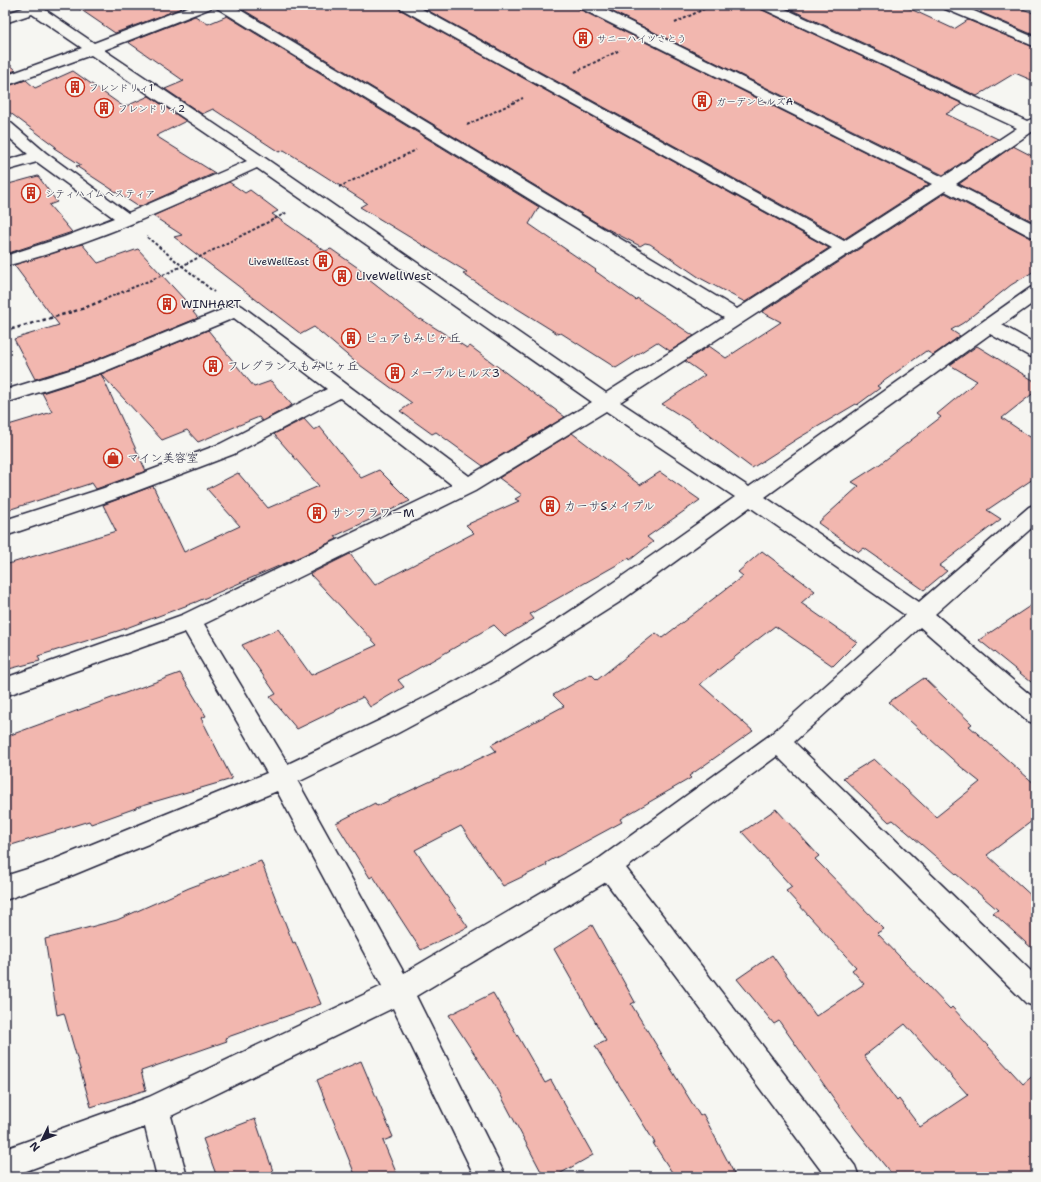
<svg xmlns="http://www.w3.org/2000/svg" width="1041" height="1182" font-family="'Shantell Sans','Klee One',sans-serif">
<rect width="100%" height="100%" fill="#f6f6f2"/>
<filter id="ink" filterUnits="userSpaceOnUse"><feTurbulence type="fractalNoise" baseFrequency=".025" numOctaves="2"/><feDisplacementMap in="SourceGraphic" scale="8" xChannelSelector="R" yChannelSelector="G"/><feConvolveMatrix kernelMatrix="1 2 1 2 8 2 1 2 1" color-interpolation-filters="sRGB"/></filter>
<g filter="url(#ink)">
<path fill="#f2b7af" stroke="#22223b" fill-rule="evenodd" d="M74,5H178L182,8L115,33Z
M251,5H397L399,9L829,248L745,302L700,278L650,244L645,243L640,246L602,226L242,9Z
M418,5H577L579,9L929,184L844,239Z
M599,5H758L760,9L963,104L946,114L998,139L943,175Z
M781,5H902L954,29L968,20L1036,48V82L1015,73L977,96Z
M992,5H1012L1036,14V36L980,12Z
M195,16L208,24L227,16L539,207L529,224L596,270L595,271L636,300L637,298L694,336L670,351L657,342L616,368L561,333L558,334L497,296L463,274L467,272L360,207L367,203L284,150L279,152L213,109L202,114L165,89L184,81L128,42Z
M5,60L16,70L5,74Z
M73,71L124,107L149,96L186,121L156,136L215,173L139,207L76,166L81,165L54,148L56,147L5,109V87L26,80L35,88Z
M1013,146L1036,158V223L959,184Z
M38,176L57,202L49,205L72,232L6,254L5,185Z
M229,182L245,193L250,190L278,211L272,214L325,251L331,249L341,256L367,274L364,276L420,320L421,319L467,348L470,346L565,417L483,466L436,432L432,434L400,411L412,403L353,360L314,327L301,334L174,237L182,235L153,216Z
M945,193L1029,237L1036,238V270L1011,285L963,323L951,330L960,336L933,355L926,351L877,386L880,388L857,405L856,404L797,439L752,468L691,422L662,404L705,375L685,361L709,346L726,358L781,322L762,312Z
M82,244L98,263L138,249L195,311L193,312L198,318L88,363L35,379L14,339L59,325L14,265Z
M208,330L254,387L271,381L292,405L262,421L259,417L198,442L187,430L162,440L101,374Z
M977,346L1036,382V391L1002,418L1036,441V477L987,510L1001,519L939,566L947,571L924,590L864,548L859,552L818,523L859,486L852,482L880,464L941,417L937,414L977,381L950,365Z
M101,374L146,471L96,489L92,483L5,511V426L52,412L42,393Z
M304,419L314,430L320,427L361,478L379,470L410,501L335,536L337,539L295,559L196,602L121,630L38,656L40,661L5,670V565L116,531L103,505L153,486L184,552L240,526L207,489L238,473L268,508L319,486L274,434Z
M572,433L640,485L660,472L700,500L647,537L653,542L630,560L629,558L530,614L534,619L505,636L494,625L398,680L404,687L370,707L363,697L297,729L270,697L276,694L242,645L278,629L311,675L377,645L310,574L350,554L375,585L474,533L466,525L519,501L515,499L522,495L499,478Z
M762,551L815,591L801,603L857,642L833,666L775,626L700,684L753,731L689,776L691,778L620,819L622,822L546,863L547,865L503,886L461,826L415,850L468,927L421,950L373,876L370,878L336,823L375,803L377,806L496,751L491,745L564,706L553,695L591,674L597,680L656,633L662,638L743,576L738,572Z
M1036,602V686L979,640Z
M180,673L206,716L201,718L232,779L136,807V808L91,824L89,821L5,847V737Z
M924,678L972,724L969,726L1036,785V818L987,855L1036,900V952L993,913L998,910L893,820L889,822L843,778L874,759L936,817L980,782L961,767L889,702Z
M776,809L819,856L815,859L884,929L877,933L950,1009L952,1007L1023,1084L1036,1073V1177H894L856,1130L779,1021L774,1024L737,979L772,955L816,1016L864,984L852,970L856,967L786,891L792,887L742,832ZM905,1024L968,1095L920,1127L899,1099L897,1101L864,1056Z
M261,861L293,943L295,942L321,1004L225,1038L227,1041L141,1071L146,1090L91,1107L64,1013L57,1015L45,939L117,920L189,888Z
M592,925L635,1002L631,1004L700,1116L703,1114L736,1177H675L653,1143H655L595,1046L606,1041L554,949Z
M493,993L545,1083L551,1080L593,1155L554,1177H544L498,1090L449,1015Z
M361,1061L393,1137L383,1141L398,1177H356L317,1080Z
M255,1119L275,1177H217L203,1139Z"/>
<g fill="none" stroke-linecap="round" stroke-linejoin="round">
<g stroke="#22223b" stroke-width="3">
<path id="minor" d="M21,5H50L44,9L94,43L193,5H213L211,8L104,50L265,158L606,393L724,318L217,8L215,5H232L737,309L832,248L400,8L398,5H415L844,241L932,184L580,8L578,5H596L943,177L1017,128L761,8L759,5H777L1027,121L1036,117V129L956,184L1036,225V237L1030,236L945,191L620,402L749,487L1030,288L1036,286V301L1002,325L1036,344V358L1029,356L990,334L765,497L919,602L1029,507L1036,504V524L935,614L1036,700V724L1028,721L920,627L794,742L1036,976V1007L1026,1003L777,756L626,868L855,1166L859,1177H826L606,882L416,996L506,1177H475L393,1008L171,1116L187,1177H157L145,1127L10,1177H5V1149L149,1097L382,986L277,791L56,882L5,900V876L43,864L267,773L185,632L5,696V678L182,615L452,485L340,398L234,454L118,498L5,536V520L104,488L220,444L327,389L234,318L103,372L5,403V390L89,364L236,304L242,306L469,476L592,402L257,168C175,206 93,244 5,266V256L64,237L114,218L37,162L5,171V161L28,154L5,134V121L11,123L46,153L128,213L247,161L91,55L5,86V76L82,48L32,14L5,23V14L23,8ZM606,411L735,497C651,556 568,617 479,668C418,704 352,733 288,764L204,624L475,491ZM750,507L905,615L770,735L600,858L404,973L298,782L398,733L495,681L618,603Z
M941,5H960L1036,38V47L943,8Z"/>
</g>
<path stroke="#22223b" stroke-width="2" stroke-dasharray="3 2" stroke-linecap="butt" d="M675,23L712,5
M575,72L620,50
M467,125L523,98
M339,187L416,150
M147,237L214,292
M103,300L170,272L288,212"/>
<path stroke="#22223b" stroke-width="2.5" stroke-dasharray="3.5 3" stroke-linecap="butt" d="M5,331L82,309L106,299"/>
<use href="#minor" fill="#f6f6f2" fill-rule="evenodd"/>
</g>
</g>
<defs>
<g id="building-ring" transform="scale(1)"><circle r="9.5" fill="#f6f6f2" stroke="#c8321e" stroke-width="1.5"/><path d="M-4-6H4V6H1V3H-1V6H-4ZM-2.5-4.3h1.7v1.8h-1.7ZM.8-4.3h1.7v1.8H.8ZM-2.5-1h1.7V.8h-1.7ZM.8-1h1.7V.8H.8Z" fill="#c8321e"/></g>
<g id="shop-ring" transform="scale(1)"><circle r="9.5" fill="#f6f6f2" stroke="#c8321e" stroke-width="1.5"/><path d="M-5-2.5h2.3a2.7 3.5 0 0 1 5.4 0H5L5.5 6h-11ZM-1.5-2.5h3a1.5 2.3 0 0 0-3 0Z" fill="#c8321e"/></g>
</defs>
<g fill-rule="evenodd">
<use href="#building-ring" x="583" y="38"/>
<use href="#building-ring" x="75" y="87"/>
<use href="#building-ring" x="702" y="101"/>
<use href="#building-ring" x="104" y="108"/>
<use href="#building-ring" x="31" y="193"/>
<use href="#building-ring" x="323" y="261"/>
<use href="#building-ring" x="342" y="276"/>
<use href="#building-ring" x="167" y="304"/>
<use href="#building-ring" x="351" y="338"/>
<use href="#building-ring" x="213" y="366"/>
<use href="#building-ring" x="395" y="373"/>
<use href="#shop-ring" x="113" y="458"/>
<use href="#building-ring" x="550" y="506"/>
<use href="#building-ring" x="317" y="513"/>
</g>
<g text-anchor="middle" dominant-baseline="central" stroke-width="3" stroke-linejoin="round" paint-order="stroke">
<g font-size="10" fill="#22223b" stroke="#f6f6f2" text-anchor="start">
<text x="597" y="38">サニーハイツさとう</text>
<text x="89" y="87">フレンドリィ1</text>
<text x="716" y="101">ガーデンヒルズA</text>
<text x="118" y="108">フレンドリィ2</text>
<text x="45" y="193">シティハイムヘスティア</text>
<text x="309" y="261" text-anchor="end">LiveWellEast</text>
</g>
<g font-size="12" fill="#22223b" stroke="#f6f6f2" text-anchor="start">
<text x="356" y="276">LiveWellWest</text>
<text x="181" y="304">WINHART</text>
<text x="365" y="338">ピュアもみじヶ丘</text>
<text x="227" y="366">フレグランスもみじヶ丘</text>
<text x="409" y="373">メープルヒルズ3</text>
<text x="127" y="458">マイン美容室</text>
<text x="564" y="506">カーサSメイプル</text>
<text x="331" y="513">サンフラワーM</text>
</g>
</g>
<rect width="1041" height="1182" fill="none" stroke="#f6f6f2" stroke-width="20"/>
<rect x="10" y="10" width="1021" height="1162" fill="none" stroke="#22223b" stroke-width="1.5" filter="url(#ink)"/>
<g transform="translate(42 1140) rotate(227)" stroke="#f6f6f2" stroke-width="3" paint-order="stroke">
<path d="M0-3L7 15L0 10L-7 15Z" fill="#22223b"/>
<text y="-6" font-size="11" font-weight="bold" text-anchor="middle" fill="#22223b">N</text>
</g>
</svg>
